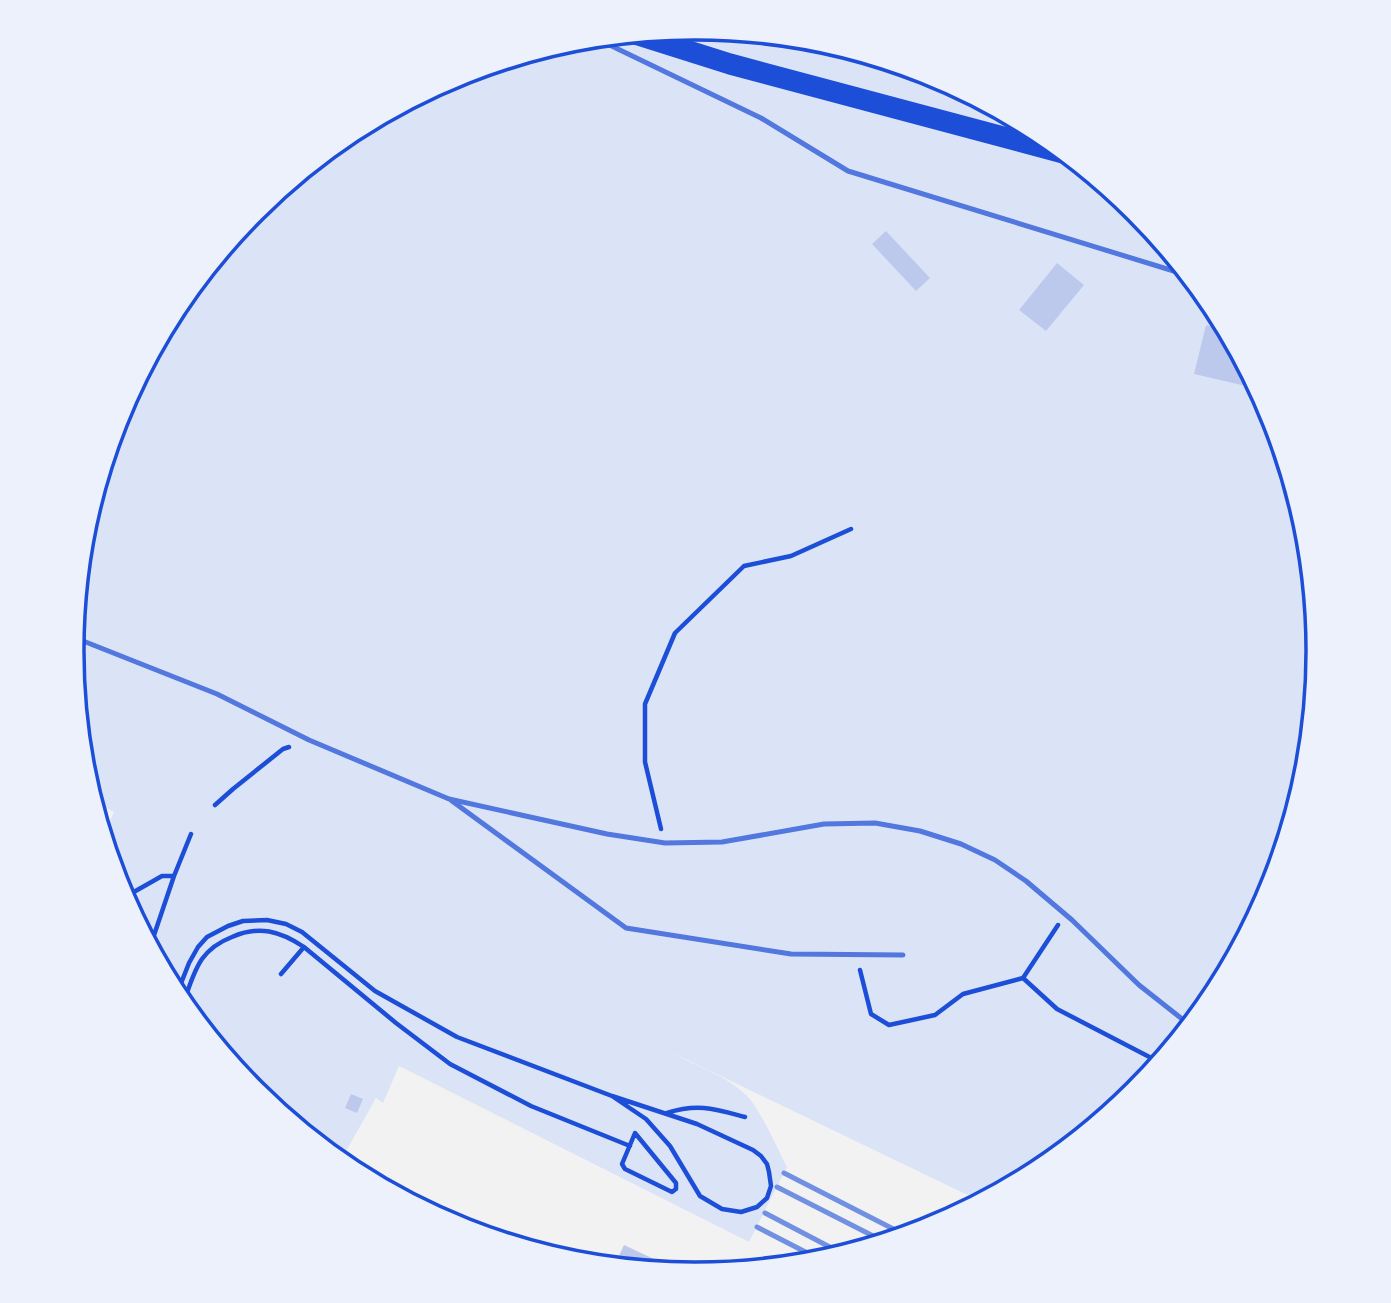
<svg xmlns="http://www.w3.org/2000/svg" width="1391" height="1303" font-family="Ubuntu,sans-serif">
<rect width="100%" height="100%" fill="#f2f2f2"/>
<path fill="#dbe4f7" d="M695,28L818,40L934,76L1042,133L1137,211L1214,305L1272,413L1307,530L1319,652L1307,774L1271,890L1214,998L1136,1093L1042,1170L982,1202L673,1053C697,1067 726,1075 746,1095C760,1108 777,1148 787,1167L749,1242L399,1066L383,1103L376,1098L340,1162L254,1092L177,998L119,890L103,836L114,812L93,801L84,773L72,651L84,529L120,413L177,305L255,210L349,133L457,75L574,40Z"/>
<path fill="#bdc9ec" d="M886,231L930,278L916,291L872,244Z
M1057,263L1084,285L1046,331L1019,310Z
M1199,287L1209,299L1197,296Z
M1206,325L1228,331L1259,389L1194,374Z
M351,1094L363,1099L357,1113L345,1108Z
M624,1245L686,1274L614,1267Z"/>
<g fill="none" stroke-linecap="round" stroke-linejoin="round">
<path stroke="#1d4ed8" stroke-width="4.5" d="M215,805L233,789L283,749L289,747
M661,829L645,762V704L675,633L744,566L791,556L851,529
M126,902L132,893L162,876H174
M150,947L174,876L191,834
M860,970L871,1014L889,1025L935,1015L963,994L1023,978L1058,925
M281,974L304,947
M1023,978L1057,1009L1161,1063
M176,996L189,963L198,947L207,937L228,926L243,921L267,920L286,924L302,932L375,991L457,1037L612,1096L697,1124L753,1150L761,1156L767,1164L769,1172L771,1186L767,1198L757,1207L741,1212L722,1209L700,1196L670,1146L646,1119L612,1096
M183,1005C188,990 193,972 202,959C210,948 219,942 232,937C259,925 280,931 304,947L396,1023L450,1064L531,1106L630,1146
M667,1113C698,1103 715,1109 745,1117
M635,1133L676,1183V1189L672,1192L625,1169L622,1164Z"/>
<path stroke="#5277de" stroke-width="5" d="M595,38L761,118L848,171L1190,276
M73,637L217,694L309,740L449,799L607,834L665,843L722,842L824,824L875,823L920,831L961,844L995,860L1026,881L1072,920L1139,985L1191,1026
M452,801L626,928L791,954L903,955"/>
<path stroke="#1d4ed8" stroke-width="21" d="M635,34L730,64L1067,154"/>
<path stroke="#7290e2" stroke-width="5" d="M100,824L102,826
M784,1173L907,1236
M777,1187L885,1242
M765,1213L845,1255
M757,1227L823,1261"/>
</g>
<path d="M0 0H1391V1303H0ZM84 651a611 611 0 1 1 1222 0a611 611 0 1 1-1222 0Z" fill="#edf1fc" fill-rule="evenodd"/>
<path fill="none" stroke="#1d4ed8" stroke-width="3.5" d="M84 651a611 611 0 1 1 1222 0a611 611 0 1 1-1222 0Z"/>
</svg>
